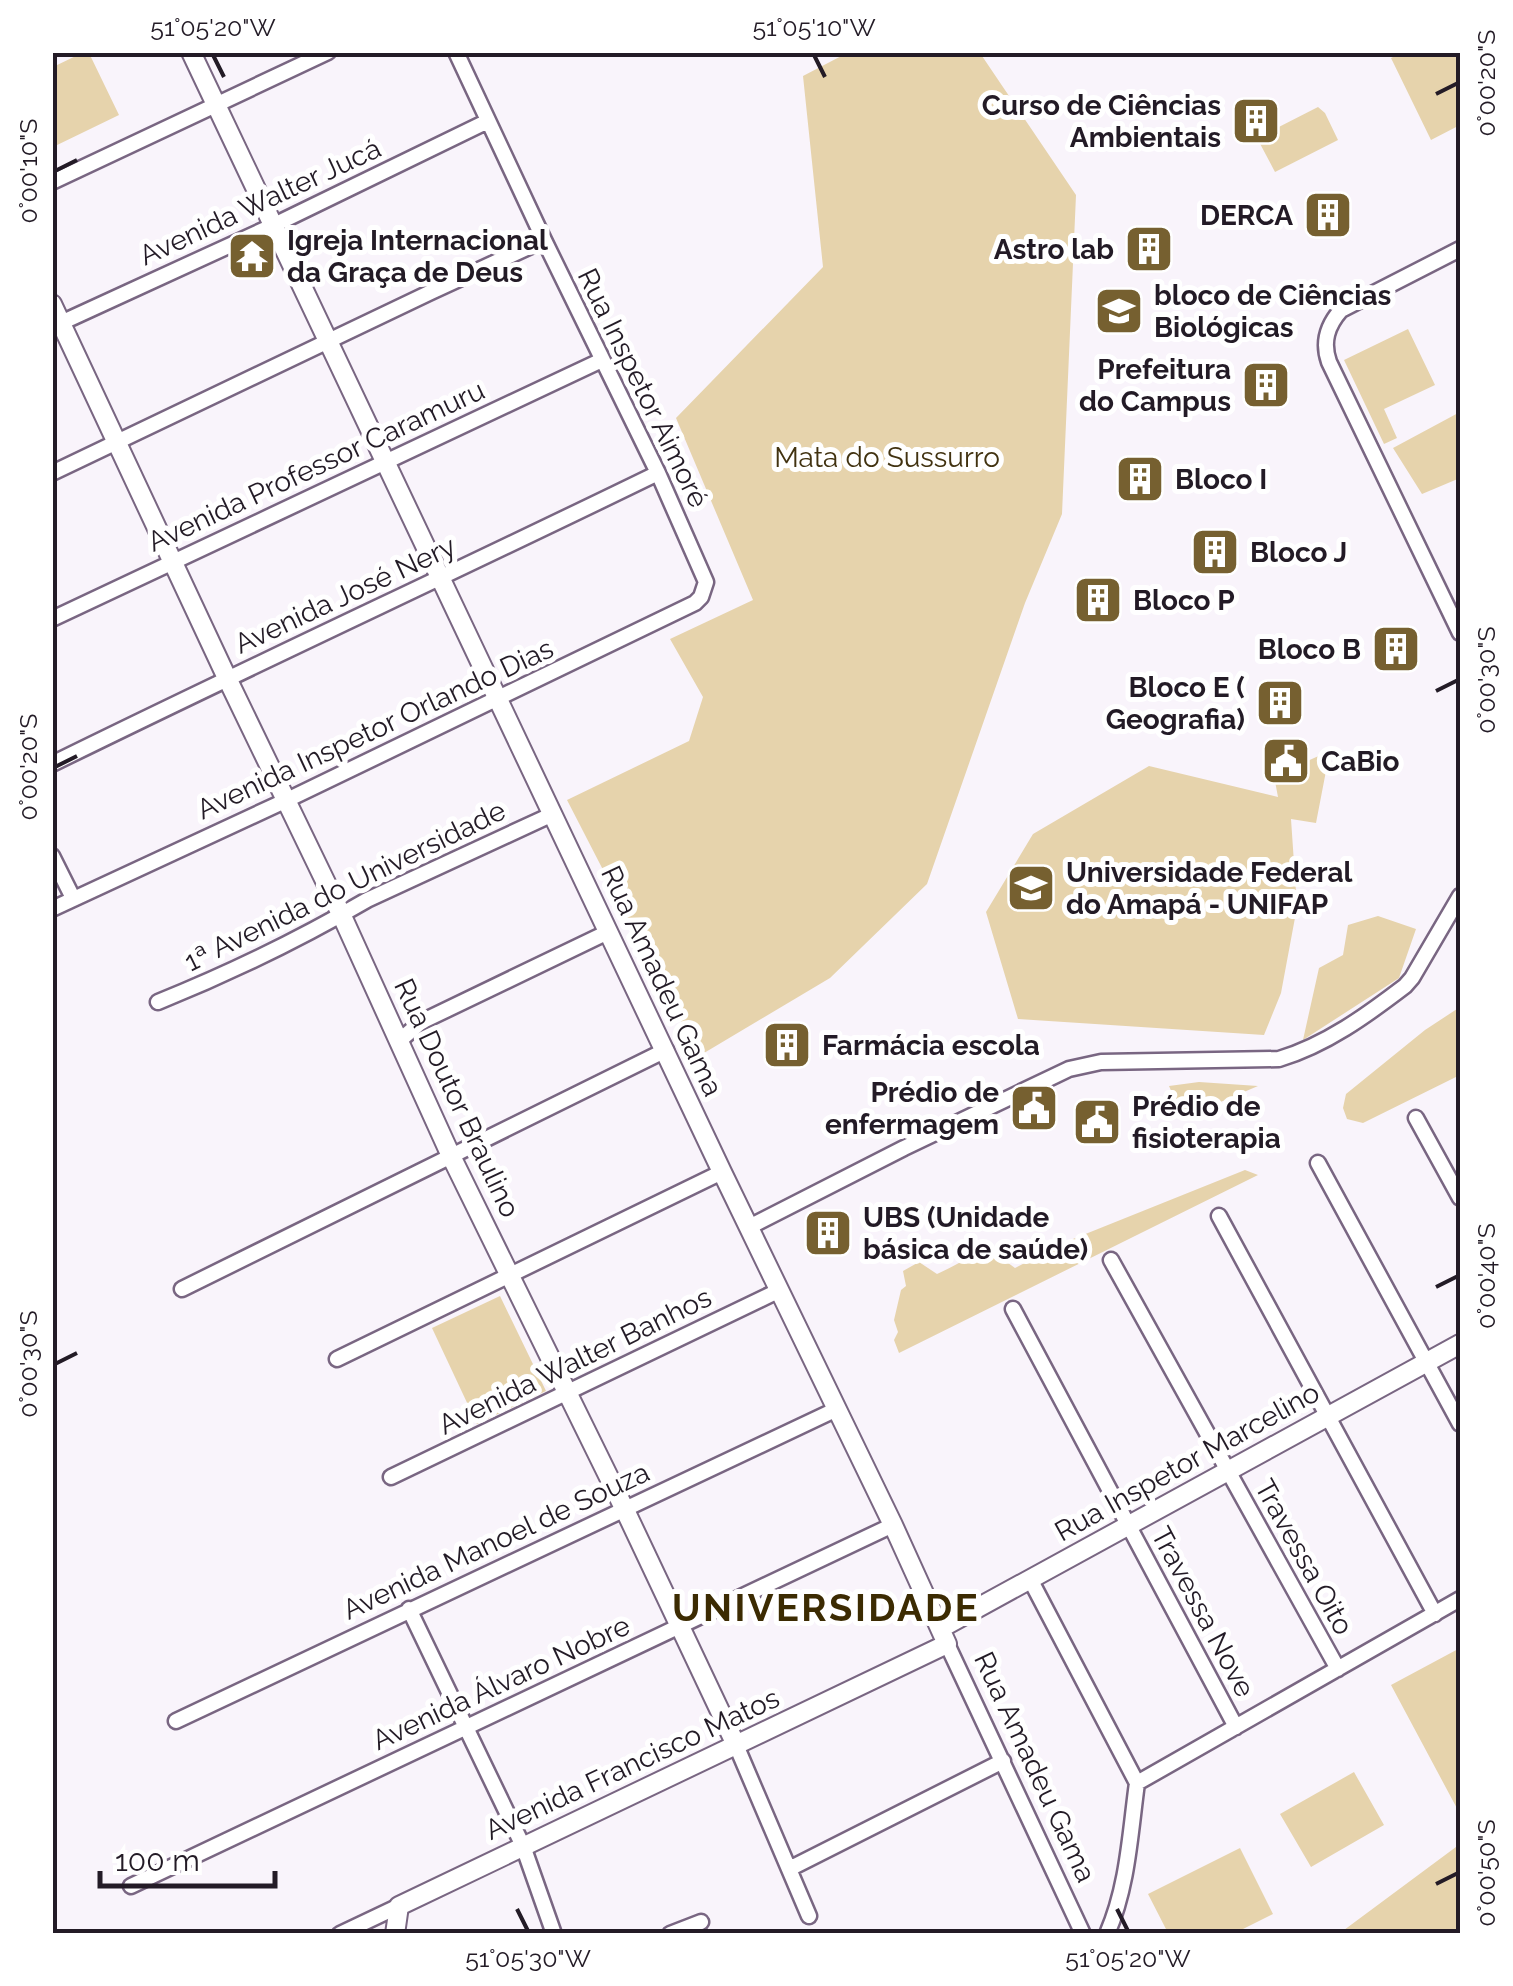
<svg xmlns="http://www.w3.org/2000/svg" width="1513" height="1986" font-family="Raleway,sans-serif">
<rect width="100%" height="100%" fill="#f9f4fb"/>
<path fill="#e6d3ac" d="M849,52L980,53L1076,195L1062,514L1025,603L927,884L830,978L699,1056L567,800L689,741L703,697L670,639L753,600L676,418L823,267L803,76Z
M1403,52L1454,53L1460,66V125L1431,140L1391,58Z
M82,53H89L119,115L53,147V67Z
M1318,107L1325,113L1338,140L1275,172L1257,138Z
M1408,329L1435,385L1384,409L1397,438L1384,444L1344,360Z
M1460,412V478L1422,494L1393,448Z
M1323,754L1326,771L1316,823L1291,819L1297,907L1281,993L1264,1035L1018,1019L986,912L1033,834L1149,766L1278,797L1274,776Z
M1378,916L1416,929L1399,978L1303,1040L1319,968L1343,955L1348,925Z
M1460,1007V1075L1363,1123L1347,1119L1343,1108L1346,1094L1425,1030Z
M1199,1082L1258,1086L1183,1118L1169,1086Z
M1245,1170L1258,1175L899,1353L894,1340L898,1332L894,1320L901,1290L906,1286L903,1271L919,1262L937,1274C968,1260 983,1243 1015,1268L1063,1243Z
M500,1296L546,1391L477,1424L432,1328Z
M1460,1648V1814L1391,1685Z
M1354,1772L1384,1825L1311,1867L1280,1814Z
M1460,1844V1933H1340Z
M1240,1848L1273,1914L1235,1933H1168L1148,1894Z"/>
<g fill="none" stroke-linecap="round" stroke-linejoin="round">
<g stroke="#796682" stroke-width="19">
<path id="minor" d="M52,182L328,52
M1460,249L1341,310C1327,326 1322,342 1329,362L1460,633
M52,327L272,226L488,121
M52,473L431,292L544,240
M52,619L602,360
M52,764C253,665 457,571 658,473
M52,856L73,898
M52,909L287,800L695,603L701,597L706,582L658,473L544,240L456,52
M158,1002C230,973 300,939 367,900L553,814
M398,1042L421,1022L608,932
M1416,1118L1460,1198
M1318,1163L1460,1424
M1219,1216L1435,1614
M749,1227L904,1148L1069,1069L1101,1062L1279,1059C1326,1045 1367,1015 1405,986L1412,978L1460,896
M1111,1260L1338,1669
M182,1289L666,1050
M1013,1309L1236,1727
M337,1359L722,1172
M391,1477L780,1290
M1030,1579L1137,1783
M409,1609L523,1846L554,1934
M947,1644L1083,1934
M176,1721L837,1409
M736,1745L809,1916
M1137,1783L1460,1599
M789,1869L1003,1761
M131,1886L893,1525
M340,1934L399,1906
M670,1934L701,1922
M1107,1934C1128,1886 1130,1834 1137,1783"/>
</g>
<g stroke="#796682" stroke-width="22">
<path id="tertiary" d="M191,52L722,1172L893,1525L947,1644L399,1906L395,1934
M52,304L227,678L342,916L451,1156L624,1508L736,1745
M941,1628L1460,1344"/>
</g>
<use href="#minor" stroke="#fff" stroke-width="14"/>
<use href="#tertiary" stroke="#fff" stroke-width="18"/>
</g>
<path fill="none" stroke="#231b26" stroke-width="4" d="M213,55L224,77M814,55L825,77M1436,94L1458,83M55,171L77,160M1436,691L1458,680M55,767L77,756M1436,1287L1458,1276M55,1364L77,1353M1436,1884L1458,1873M517,1909L528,1931M1117,1909L1128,1931"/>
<defs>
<g id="building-square" transform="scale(2.5)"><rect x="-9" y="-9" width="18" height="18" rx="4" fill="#766030" stroke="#fff"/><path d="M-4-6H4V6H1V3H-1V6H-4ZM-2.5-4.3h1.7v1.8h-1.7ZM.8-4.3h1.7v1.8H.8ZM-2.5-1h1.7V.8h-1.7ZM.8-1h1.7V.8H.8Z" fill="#fff"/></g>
<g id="temple-square" transform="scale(2.5)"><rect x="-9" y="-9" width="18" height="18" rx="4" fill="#766030" stroke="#fff"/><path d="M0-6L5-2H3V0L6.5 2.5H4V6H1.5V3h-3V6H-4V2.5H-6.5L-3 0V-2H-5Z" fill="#fff"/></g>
<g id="university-square" transform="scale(2.5)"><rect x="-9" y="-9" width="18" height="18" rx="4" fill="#766030" stroke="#fff"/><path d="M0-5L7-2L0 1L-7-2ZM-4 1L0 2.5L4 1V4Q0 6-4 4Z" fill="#fff"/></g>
<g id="civic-square" transform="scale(2.5)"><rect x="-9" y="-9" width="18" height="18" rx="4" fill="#766030" stroke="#fff"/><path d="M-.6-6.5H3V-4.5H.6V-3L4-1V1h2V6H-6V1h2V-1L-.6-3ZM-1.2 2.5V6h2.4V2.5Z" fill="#fff"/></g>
</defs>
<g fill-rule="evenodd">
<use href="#building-square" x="1256" y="121"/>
<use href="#building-square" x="1328" y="215"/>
<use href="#building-square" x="1149" y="249"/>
<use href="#temple-square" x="252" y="256"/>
<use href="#university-square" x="1119" y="311"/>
<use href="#building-square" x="1266" y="385"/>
<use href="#building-square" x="1140" y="479"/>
<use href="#building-square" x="1215" y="552"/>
<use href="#building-square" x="1098" y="600"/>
<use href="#building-square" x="1396" y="649"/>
<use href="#building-square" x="1280" y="703"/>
<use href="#civic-square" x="1286" y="761"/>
<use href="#university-square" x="1031" y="888"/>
<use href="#building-square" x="787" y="1045"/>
<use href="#civic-square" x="1034" y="1108"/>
<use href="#civic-square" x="1097" y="1122"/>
<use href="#building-square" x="828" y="1233"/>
</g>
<g text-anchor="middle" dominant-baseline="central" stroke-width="10" stroke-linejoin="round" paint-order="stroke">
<g font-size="28" font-weight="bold" fill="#231b26" stroke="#fff" text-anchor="start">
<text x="1221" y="105" text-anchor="end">Curso de Ciências<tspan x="1221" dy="32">Ambientais</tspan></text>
<text x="1293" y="215" text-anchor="end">DERCA</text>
<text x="287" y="240">Igreja Internacional<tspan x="287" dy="32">da Graça de Deus</tspan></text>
<text x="1114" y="249" text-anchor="end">Astro lab</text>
<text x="1154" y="295">bloco de Ciências<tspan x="1154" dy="32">Biológicas</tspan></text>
<text x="1231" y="369" text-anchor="end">Prefeitura<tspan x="1231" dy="32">do Campus</tspan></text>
<text x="1175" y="479">Bloco I</text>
<text x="1250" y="552">Bloco J</text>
<text x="1133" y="600">Bloco P</text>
<text x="1361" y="649" text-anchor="end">Bloco B</text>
<text x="1245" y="687" text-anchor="end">Bloco E (<tspan x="1245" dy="32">Geografia)</tspan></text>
<text x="1321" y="761">CaBio</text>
<text x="1066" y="872">Universidade Federal<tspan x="1066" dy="32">do Amapá - UNIFAP</tspan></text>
<text x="822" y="1045">Farmácia escola</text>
<text x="999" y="1092" text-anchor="end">Prédio de<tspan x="999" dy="32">enfermagem</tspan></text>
<text x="1132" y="1106">Prédio de<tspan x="1132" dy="32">fisioterapia</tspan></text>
<text x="863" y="1217">UBS (Unidade<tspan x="863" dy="32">básica de saúde)</tspan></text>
</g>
<g font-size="28" fill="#231b26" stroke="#fff">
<text transform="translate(260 202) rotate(-25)">Avenida Walter Jucá</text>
<text transform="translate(643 388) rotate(64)">Rua Inspetor Aimoré</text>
<text transform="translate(316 466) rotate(-25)">Avenida Professor Caramuru</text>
<text transform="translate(345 595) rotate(-25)">Avenida José Nery</text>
<text transform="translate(375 729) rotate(-25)">Avenida Inspetor Orlando Dias</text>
<text transform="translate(345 886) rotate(-26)">1ª Avenida do Universidade</text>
<text transform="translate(662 981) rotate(65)">Rua Amadeu Gama</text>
<text transform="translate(457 1098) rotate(65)">Rua Doutor Braulino</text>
<text transform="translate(575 1361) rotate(-26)">Avenida Walter Banhos</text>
<text transform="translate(1187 1462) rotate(-29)">Rua Inspetor Marcelino</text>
<text transform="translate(496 1541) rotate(-25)">Avenida Manoel de Souza</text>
<text transform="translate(1304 1557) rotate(61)">Travessa Oito</text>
<text transform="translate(1203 1612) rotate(62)">Travessa Nove</text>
<text transform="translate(501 1683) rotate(-25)">Avenida Álvaro Nobre</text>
<text transform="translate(632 1764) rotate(-25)">Avenida Francisco Matos</text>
<text transform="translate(1035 1767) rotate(65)">Rua Amadeu Gama</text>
</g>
<g font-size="28" fill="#413210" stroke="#fff">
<text x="887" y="457">Mata do Sussurro</text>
</g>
<g font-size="38" font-weight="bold" letter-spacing="2.5" fill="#3c2b02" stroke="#fff">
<text x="826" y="1607">UNIVERSIDADE</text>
</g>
</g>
<rect width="1513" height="1986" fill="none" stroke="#ffffff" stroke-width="110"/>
<path d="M100 1871v15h175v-15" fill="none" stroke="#231b26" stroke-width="5"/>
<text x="115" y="1871" font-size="30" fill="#231b26" stroke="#ffffff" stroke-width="8" paint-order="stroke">100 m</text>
<rect x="55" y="55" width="1403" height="1876" fill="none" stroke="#231b26" stroke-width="4"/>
<g font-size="25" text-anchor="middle" fill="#231b26">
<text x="213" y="36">51°05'20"W</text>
<text x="814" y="36">51°05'10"W</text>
<text transform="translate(1486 83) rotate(-90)" y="9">0°00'20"S</text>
<text transform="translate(28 171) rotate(-90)" y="9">0°00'10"S</text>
<text transform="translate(1486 680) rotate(-90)" y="9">0°00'30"S</text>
<text transform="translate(28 767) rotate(-90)" y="9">0°00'20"S</text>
<text transform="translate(1486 1276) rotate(-90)" y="9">0°00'40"S</text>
<text transform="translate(28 1364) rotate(-90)" y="9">0°00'30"S</text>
<text transform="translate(1486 1873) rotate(-90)" y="9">0°00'50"S</text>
<text x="528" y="1967">51°05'30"W</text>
<text x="1128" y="1967">51°05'20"W</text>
</g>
</svg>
